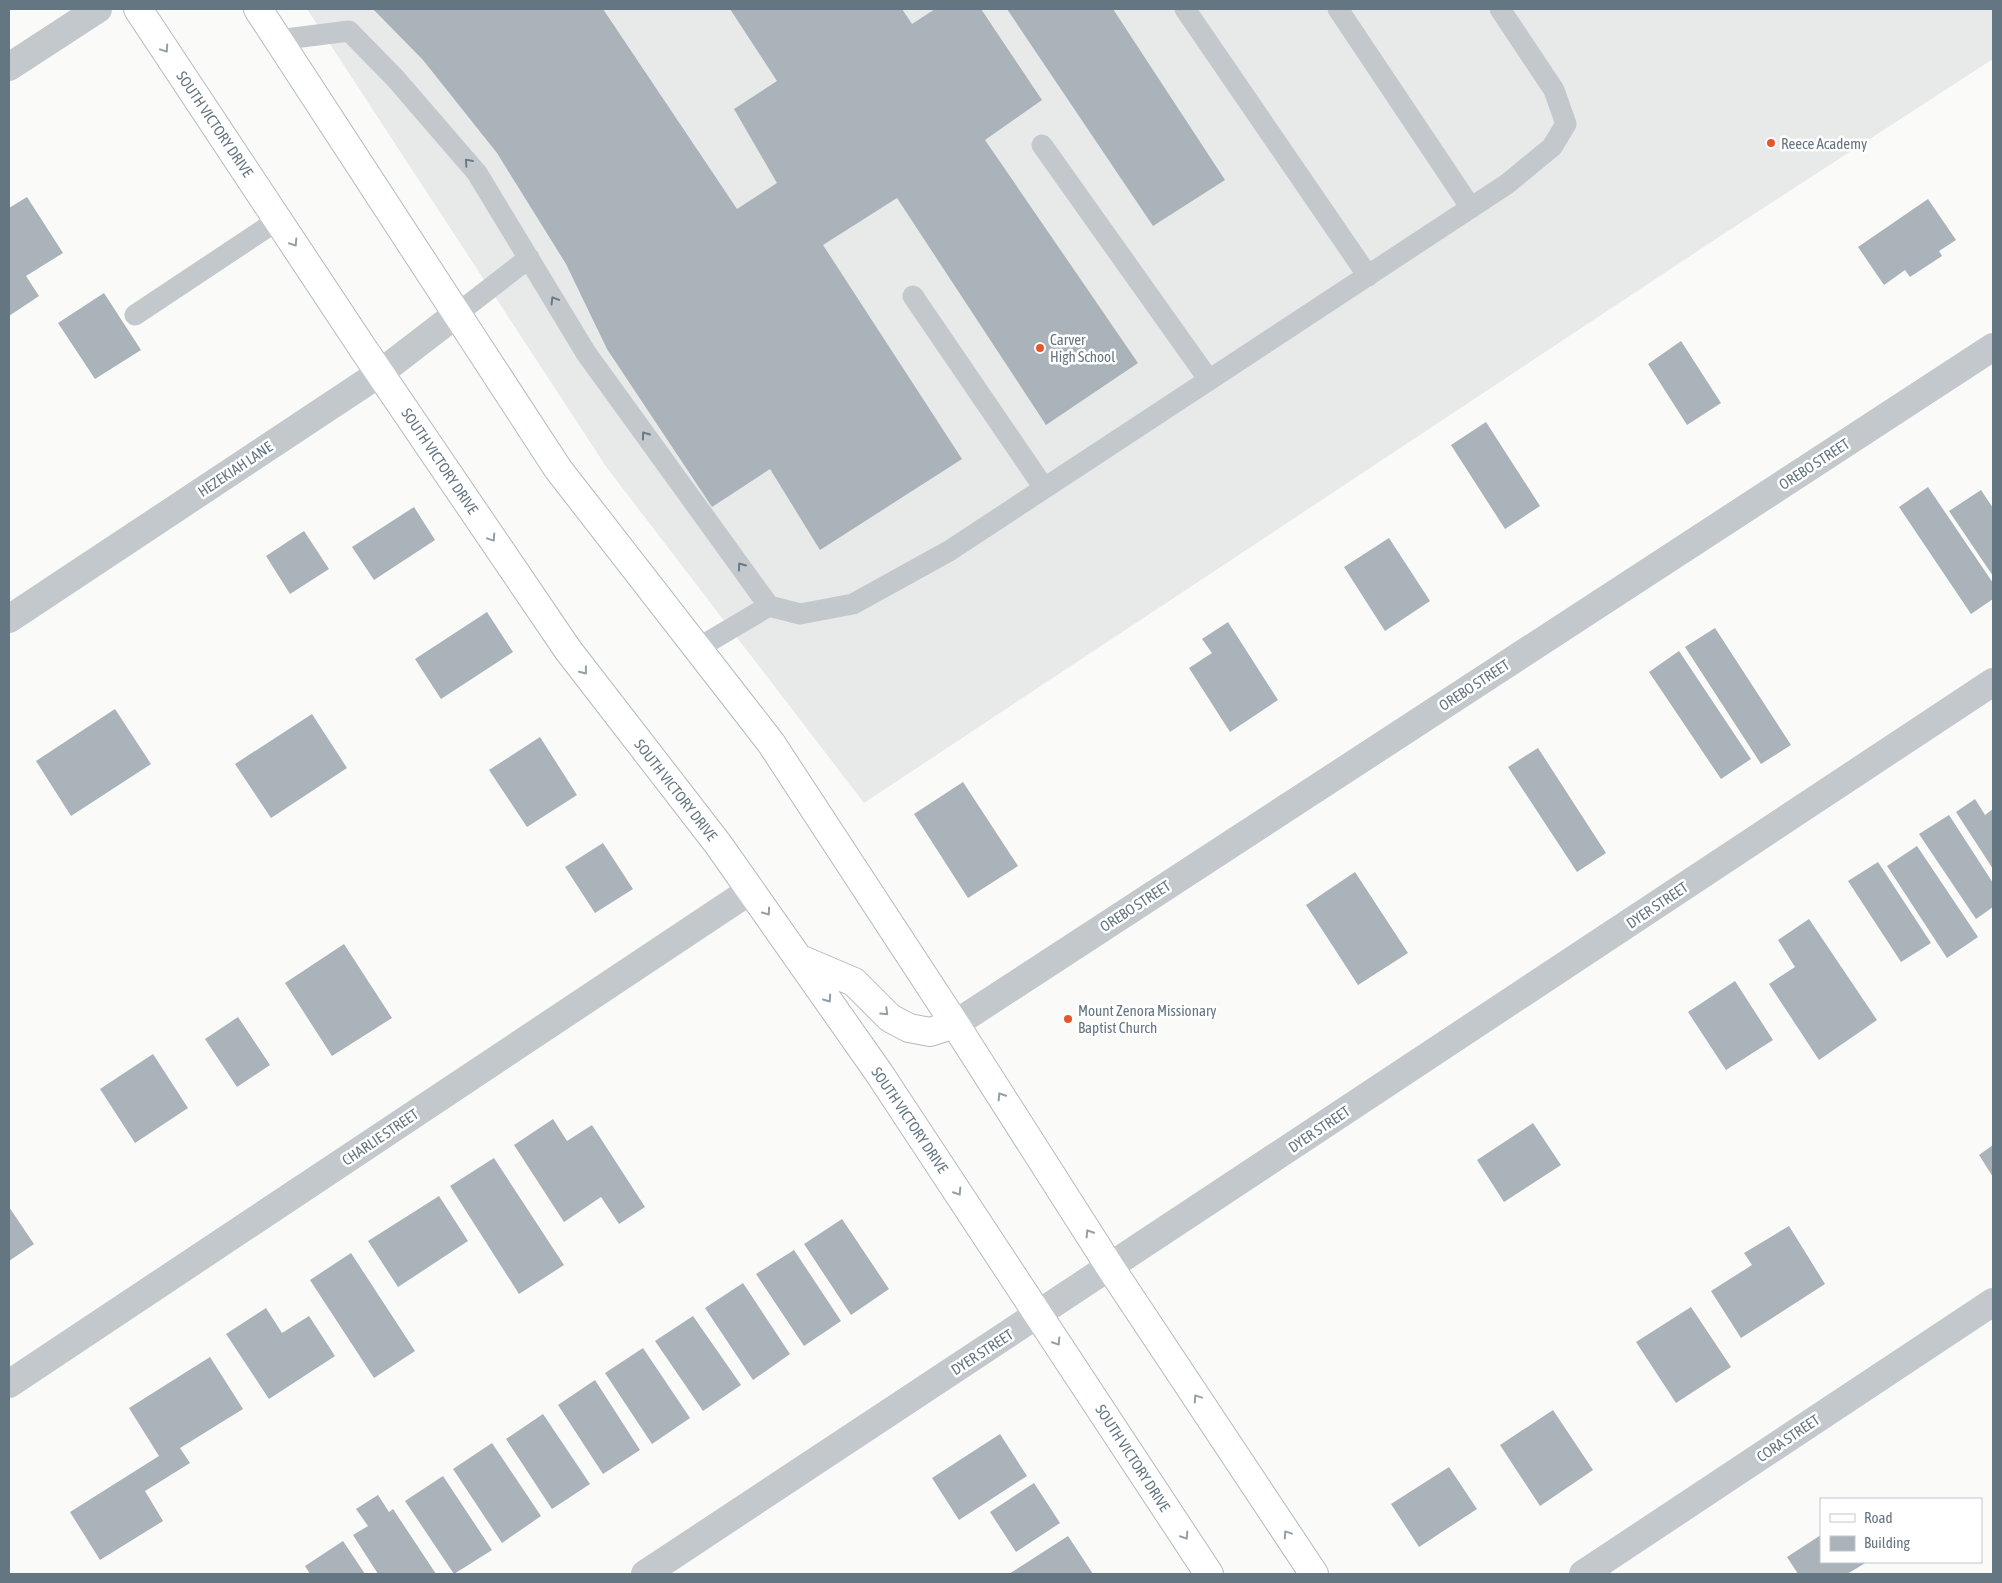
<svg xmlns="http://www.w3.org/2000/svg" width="2002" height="1583" font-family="'Asap Condensed',sans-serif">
<rect width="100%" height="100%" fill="#fafaf8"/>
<path fill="#e8e9e9" d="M307,9H1993V59L1734,227L864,803L607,468Z"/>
<path fill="#aab3b9" d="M373,9H603L737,209L777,183L734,109L777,81L730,9H902L912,24L935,9H981L1042,100L985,140L1138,363L1046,425L897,198L823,245L962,459L820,550L770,469L712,507L607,349L566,264L497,153L423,60Z
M1007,9H1113L1225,180L1153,226Z
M27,197L63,253L26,276L39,296L9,316V208Z
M1928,199L1956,240L1939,251L1942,256L1910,277L1905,270L1884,285L1858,247Z
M104,293L141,350L95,379L58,323Z
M1681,341L1721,403L1687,425L1648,364Z
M1486,422L1540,506L1505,529L1451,445Z
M1928,487L1993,583V599L1971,614L1899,507Z
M1981,490L1993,508V576L1949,511Z
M414,507L435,540L374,580L352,547Z
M304,531L329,569L290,594L266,556Z
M1389,538L1430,601L1385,631L1344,567Z
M487,612L513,652L441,699L415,659Z
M1228,622L1278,700L1230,732L1189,668L1212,653L1202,639Z
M1715,628L1791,745L1761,764L1685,647Z
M1679,651L1751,759L1721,779L1649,672Z
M115,709L151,764L71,816L36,761Z
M312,714L347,768L271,818L235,764Z
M540,737L577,795L527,827L489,770Z
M1538,748L1606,853L1577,872L1508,767Z
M963,782L1018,866L968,898L914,814Z
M1975,799L1985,815L1993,809V869L1956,812Z
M1949,815L1993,883V907L1976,919L1919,834Z
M603,843L633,889L595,913L565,867Z
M1917,846L1978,937L1947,958L1887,866Z
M1878,862L1931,943L1901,962L1848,881Z
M1355,872L1408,953L1358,985L1306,905Z
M1809,919L1877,1020L1819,1060L1769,984L1795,967L1778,940Z
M344,944L392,1018L332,1056L285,983Z
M1735,981L1773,1040L1726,1070L1688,1012Z
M238,1017L270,1065L237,1087L205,1039Z
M153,1054L188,1108L135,1143L100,1089Z
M553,1119L567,1141L592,1125L645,1207L619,1224L601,1197L564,1222L514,1145Z
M1533,1123L1561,1165L1504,1202L1477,1160Z
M1993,1145V1177L1979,1155Z
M494,1158L564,1265L519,1294L450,1186Z
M439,1196L468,1241L398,1287L368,1241Z
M9,1207L34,1244L9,1261Z
M842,1219L889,1289L851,1315L804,1244Z
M1789,1226L1825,1284L1741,1338L1711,1291L1752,1265L1744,1253Z
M794,1250L841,1321L804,1346L756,1274Z
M351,1253L415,1351L374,1378L310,1280Z
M743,1283L790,1354L753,1380L705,1308Z
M1691,1307L1731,1367L1676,1403L1636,1342Z
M266,1308L282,1333L309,1316L335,1356L269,1399L226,1334Z
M693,1316L741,1385L703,1411L655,1341Z
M643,1348L690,1418L652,1444L605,1373Z
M210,1357L243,1409L180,1448L190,1463L145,1491L163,1521L100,1560L70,1512L159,1456L129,1408Z
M595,1380L640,1450L603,1474L558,1405Z
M1553,1410L1593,1470L1540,1506L1500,1445Z
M543,1414L590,1484L552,1509L506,1439Z
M1000,1434L1027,1476L959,1520L932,1478Z
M492,1443L541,1516L502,1543L453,1469Z
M1449,1467L1477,1509L1419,1547L1391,1504Z
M443,1476L492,1550L454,1574L405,1501Z
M1034,1483L1060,1523L1016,1552L990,1512Z
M378,1495L389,1512L393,1509L436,1574H378L353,1535L368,1526L356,1509Z
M1821,1535V1562H1867L1847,1574H1798L1787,1557Z
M1068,1536L1093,1574H1009Z
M343,1541L365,1574H310L305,1566Z"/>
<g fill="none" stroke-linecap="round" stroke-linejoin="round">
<g stroke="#b3babf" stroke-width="30">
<path id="secondary" d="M138,9L362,347L568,650L718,844L879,1073L1209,1574
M258,9L558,469L771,743L955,1024L1110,1267L1314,1574
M800,959L854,982L890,1018L909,1028L930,1032L955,1024"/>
</g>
<path stroke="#c3c8cc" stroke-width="21" d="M1185,9L1368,276
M1338,9L1471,208
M278,40L349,31L395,78L477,173L586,353L769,606
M1042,145L1209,380
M913,296L1044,488
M458,313L529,258
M135,315L278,220
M698,648L769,606L800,614L853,604L949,551L1507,184L1552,147L1566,124L1554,90L1500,9"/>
<path stroke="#c3c8cc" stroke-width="28" d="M9,67L98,9
M9,619L380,373L458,313
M955,1024L1993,347
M9,1384L751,890
M645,1574L1993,682
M1583,1574L1993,1302"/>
<use href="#secondary" stroke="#fff" stroke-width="28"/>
</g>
<defs><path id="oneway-chevron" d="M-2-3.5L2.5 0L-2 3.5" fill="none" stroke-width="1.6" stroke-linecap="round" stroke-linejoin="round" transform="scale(1.25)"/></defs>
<g stroke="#939fa8">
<use href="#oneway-chevron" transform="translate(165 49) rotate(56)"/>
<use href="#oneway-chevron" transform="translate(294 243) rotate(57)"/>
<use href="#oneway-chevron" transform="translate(492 538) rotate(56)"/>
<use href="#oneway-chevron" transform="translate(584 671) rotate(52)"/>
<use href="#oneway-chevron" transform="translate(767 912) rotate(54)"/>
<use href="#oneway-chevron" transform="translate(828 999) rotate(55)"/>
<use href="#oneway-chevron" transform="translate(885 1012) rotate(44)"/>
<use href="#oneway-chevron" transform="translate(1001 1096) rotate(-122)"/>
<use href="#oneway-chevron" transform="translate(958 1192) rotate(57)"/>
<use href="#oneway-chevron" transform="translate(1089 1233) rotate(-122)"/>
<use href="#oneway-chevron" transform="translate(1057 1342) rotate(57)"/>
<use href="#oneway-chevron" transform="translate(1197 1398) rotate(-124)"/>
<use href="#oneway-chevron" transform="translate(1287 1534) rotate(-124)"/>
<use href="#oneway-chevron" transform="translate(1185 1536) rotate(57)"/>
</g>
<g stroke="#6a7a87">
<use href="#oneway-chevron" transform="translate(468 162) rotate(-131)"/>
<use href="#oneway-chevron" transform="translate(554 300) rotate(-121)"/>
<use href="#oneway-chevron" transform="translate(645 435) rotate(-126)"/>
<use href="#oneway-chevron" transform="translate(741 566) rotate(-126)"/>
</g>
<g fill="#e4572e" stroke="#fff" stroke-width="2">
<circle cx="1771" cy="143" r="5"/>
<circle cx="1040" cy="348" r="5"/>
<circle cx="1068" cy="1019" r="5"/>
</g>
<g text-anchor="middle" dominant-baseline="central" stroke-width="5" stroke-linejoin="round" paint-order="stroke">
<g font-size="15" fill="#657683" stroke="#fff">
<text transform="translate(215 124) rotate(56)">SOUTH VICTORY DRIVE</text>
<text transform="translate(440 461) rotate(56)">SOUTH VICTORY DRIVE</text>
<text transform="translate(1814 464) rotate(-33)">OREBO STREET</text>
<text transform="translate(235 469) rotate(-34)">HEZEKIAH LANE</text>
<text transform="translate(1474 685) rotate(-33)">OREBO STREET</text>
<text transform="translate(676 790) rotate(52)">SOUTH VICTORY DRIVE</text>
<text transform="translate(1657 905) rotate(-34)">DYER STREET</text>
<text transform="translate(1135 906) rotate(-33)">OREBO STREET</text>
<text transform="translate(910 1120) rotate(56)">SOUTH VICTORY DRIVE</text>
<text transform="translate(1319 1129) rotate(-34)">DYER STREET</text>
<text transform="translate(380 1137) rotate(-34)">CHARLIE STREET</text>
<text transform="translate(982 1352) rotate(-33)">DYER STREET</text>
<text transform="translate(1788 1438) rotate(-34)">CORA STREET</text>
<text transform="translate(1133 1458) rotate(57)">SOUTH VICTORY DRIVE</text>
</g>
<g font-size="15" fill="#657683" stroke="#fff" text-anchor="start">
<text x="1781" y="143">Reece Academy</text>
<text x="1050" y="339">Carver<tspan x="1050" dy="17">High School</tspan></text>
<text x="1078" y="1010">Mount Zenora Missionary<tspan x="1078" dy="17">Baptist Church</tspan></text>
</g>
</g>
<rect width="2002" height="1583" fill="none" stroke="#657683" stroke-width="20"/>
<rect x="1820" y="1498" width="162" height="65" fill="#ffffff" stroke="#c1c8cd"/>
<rect x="1830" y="1514" width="25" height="8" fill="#ffffff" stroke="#c1c8cd"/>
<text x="1864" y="1523" font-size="15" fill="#657683">Road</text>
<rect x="1830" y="1536" width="25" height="15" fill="#aab3b9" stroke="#c1c8cd"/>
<text x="1864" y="1548" font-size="15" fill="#657683">Building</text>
</svg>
